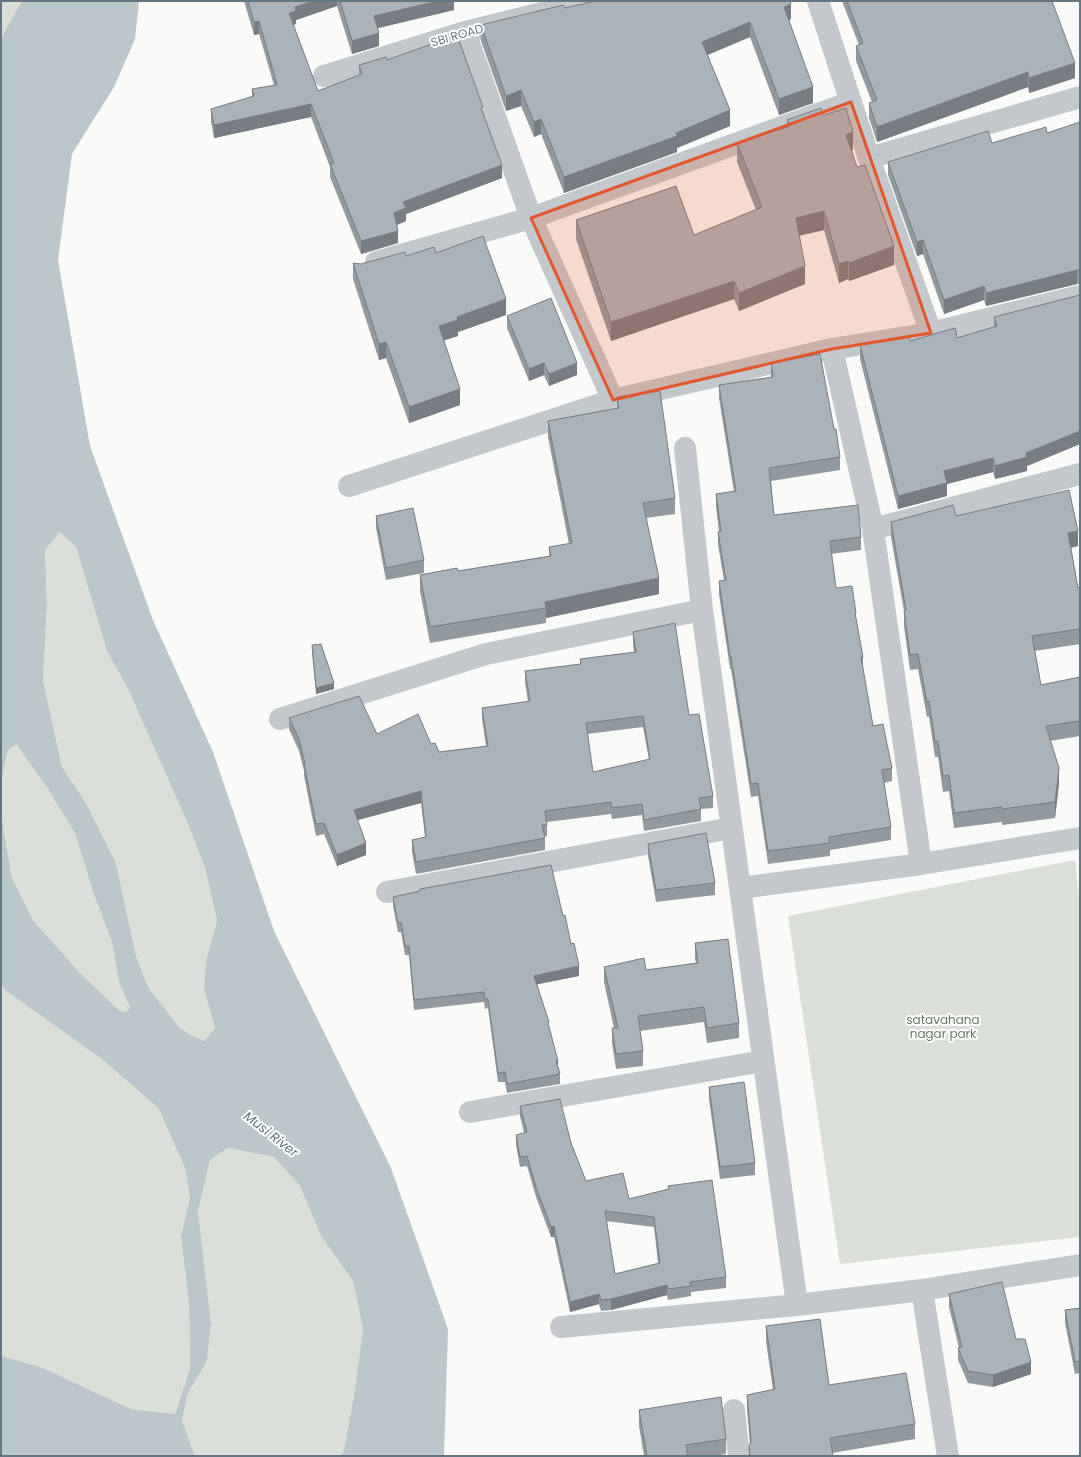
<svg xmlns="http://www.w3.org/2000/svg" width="1081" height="1457" font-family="Poppins,sans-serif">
<rect width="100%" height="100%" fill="#fafaf8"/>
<path fill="#dadfd7" d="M1,1H22L7,27L1,40Z
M60,531L76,547L107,651L128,689L188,824L205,868L217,920L206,961L204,989L215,1028L204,1041L190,1035L179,1027L148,987L136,956L116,863L86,803L62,767L43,680L47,606L45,550Z
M15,743L46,786L75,833L93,892L112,942L119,983L130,1007L126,1012L120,1011L79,972L33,920L12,878L1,814V782L8,750Z
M1075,860L1080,907V1237L840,1264L788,916Z
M1,984L5,990L103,1060L159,1109L185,1168L190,1198L181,1236L189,1306L190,1370L175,1414L131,1409L41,1367L1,1356Z
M228,1148L274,1157L300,1186L321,1236L353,1281L363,1329L355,1389L344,1450L341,1456H195L182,1420L188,1393L207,1361L211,1323L198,1211L210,1160Z"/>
<path fill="#bbc7cb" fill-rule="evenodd" d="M22,1H139L135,39L114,87L72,154L58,260L90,446L153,620L213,752L274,931L391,1168L448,1329L444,1456H341L344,1450L355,1389L363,1329L353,1281L321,1236L300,1186L274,1157L228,1148L210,1160L198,1211L211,1323L207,1361L188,1393L182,1420L195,1456H1V1356L41,1367L131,1409L175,1414L190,1369L189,1306L181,1236L190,1198L185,1168L159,1109L103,1060L5,990L1,984V814L12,878L33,920L79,972L120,1011L126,1012L130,1007L119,983L112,942L93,892L75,833L46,786L16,744L8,750L1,782V40L7,27ZM60,532L76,547L107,651L128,689L188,824L205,868L217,920L206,961L204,989L215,1028L204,1041L190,1035L179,1027L148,987L136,956L116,863L86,803L62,767L43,680L47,606L45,550Z"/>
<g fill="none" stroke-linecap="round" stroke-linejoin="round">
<path stroke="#c3c8cc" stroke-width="22" d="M818,1L869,158L931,333
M465,32L531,218L613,400
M324,76L465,32L591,1
M869,158L1080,97
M376,262L531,218L851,102
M832,349L873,529L921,864
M685,448L702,610
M349,486L613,400L832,349L931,333L1080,296
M873,529L1080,474
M280,719L486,654L702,610L797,1305
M740,888L921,864L1080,838
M387,892L731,828
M470,1112L763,1061
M922,1290L948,1456
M561,1327L797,1305L922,1290L1080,1265
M734,1410L739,1456"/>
</g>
<path fill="#929a9f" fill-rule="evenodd" d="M244,1H454V10L378,28L379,46L352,54L337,6L296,20V24L293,25L318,91L359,75V65L387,60L483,113L502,178L406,214V221L397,225L398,243L361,254L330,177V167L311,117L214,138L211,122V109L252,97V89L274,85L259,34L254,35Z
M842,1H1052L1075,78L1029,93L1028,87L877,142L869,118V103L872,102L856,61V46L859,45Z
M565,8L791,19L789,20L813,103L779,115L750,37L708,55L730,126L677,148V152L564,193L541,134L534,137L521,106L506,111L481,41V25Z
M824,115L853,150L851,151L857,167L894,265L849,281L848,279L839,283L824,230L799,236L805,284L739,311L734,299L611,341L576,239V220L694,235L756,210L737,162V143L787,127V120Z
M1080,122V284H1077L986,306L984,300L944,314L923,254L917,256L888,175V162L1047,133Z
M436,253L506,315L458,332V336L444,340L460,405L409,423L386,358L379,360L353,279V263L361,264L406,256Z
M1080,295V444L1027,466V471L995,479L993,472L947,484V496L898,509L860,359V345L910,341L957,338L994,327V317Z
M507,316L577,375L549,386L544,375L529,381L507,328Z
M771,363L834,429L840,457V470L771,481L774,515L861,537V550L831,554L836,588L856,613V620L863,657V670L873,726L892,768V781L884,783L891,827V840L830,850V856L768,864L758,796L751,797L731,669H730L719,594V581L724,580L718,545V532H719L716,507V494L734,492L719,398V385L771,377Z
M617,397L675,498V514L646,518L659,594L546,618V623L430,643L420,591V575L458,571L549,556V547L569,544L548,437V421L617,408Z
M376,516L424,560V573L386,580L376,528Z
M956,516L1078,546L1071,548L1078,588L1080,587V644L1035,651L1041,685L1080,677V736L1050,741L1059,783L1055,818L1002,825V822L954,828L949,791L943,792L938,757H935L929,717H927L918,669L910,670L904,626V611L891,537V522Z
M633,632L689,715L713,796V808L701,809V821L644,831L642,815L612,819L611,814L547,822V836H545V850L416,874L412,852V840L425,837L421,803L358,820L366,855L337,866L324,834L316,836L304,776V771L299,751L289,729V718L431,744L439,752L486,746L482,719V708L528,702L525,682V671L580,664V659L634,652L633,644ZM643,727L649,760L593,772L587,734Z
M312,645L334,689L316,694L312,651Z
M648,844L715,883V895L656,902L648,856Z
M393,897L563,916L571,944L579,976L537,984L549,1029L560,1074V1084L507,1093L505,1082H498L488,1008L485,1009L484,1002L414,1010L409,955H405L401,932H398L393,906Z
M695,943L739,1023V1038L707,1043L704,1022L640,1031L643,1051V1066L616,1069L612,1043V1028H614L604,982V967L646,970L696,963L695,958Z
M709,1087L755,1163V1175L720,1179L709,1099Z
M520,1106L571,1143L586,1181L629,1199L668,1189V1186L726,1277V1288L691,1292V1296L668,1300L667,1295L611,1310L601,1311L599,1304L570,1312L554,1237H551L536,1197L527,1166L520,1167L516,1145V1135L524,1133L520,1116ZM606,1221L654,1227L658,1263L615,1274Z
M949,1294L1016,1339L1031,1374L993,1387L968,1383L958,1360V1348H959L949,1307Z
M1080,1308V1373L1075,1374L1065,1323V1310Z
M766,1326L829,1385L915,1424V1439L832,1453L833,1456H749V1448L750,1443L747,1410V1395L773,1390L766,1341Z
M639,1410L726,1439V1454L715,1456H644L639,1426Z"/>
<path fill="#777d82" d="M314,1H337V6L296,20V24L289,26V13L295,7Z
M438,1H454V10L374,29V16Z
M791,4V19L784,22V7Z
M259,21V34L254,35V22Z
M750,22V37L702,57V42Z
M379,33V46L352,54V41Z
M1075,63V78L1029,93V78Z
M1028,72V87L877,142V127Z
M813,87V103L779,115V99Z
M521,90V106L506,111V96Z
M311,104V117L214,138V125Z
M730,110V126L677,148V152L564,193V177Z
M541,119V134L534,137V122Z
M853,132V150L846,153V135Z
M502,165V178L406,214V221L394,226V213L403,202Z
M824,211V230L796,236V218Z
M398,231V243L361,254V241Z
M923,240V254L917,256V242Z
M894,246V265L849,281V263Z
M848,261V279L839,283V264Z
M805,266V284L739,311V293Z
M1077,270V284L986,306V293Z
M734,281V299L611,341V322Z
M984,286V300L944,314V300Z
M506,299V315L458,332V336L439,342V326L457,317Z
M386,342V358L379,360V344Z
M544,363V375L529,381V369Z
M577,363V375L549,386V374Z
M460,389V405L409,423V407Z
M1080,431V444L1027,466V471L995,479V466Z
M993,458V472L947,484V496L898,509V496L944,471Z
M1078,531V546L1068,548V533Z
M659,578V594L546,618V608L545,602Z
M334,683V689L316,694V688Z
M1059,768V783L1055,818V802Z
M421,791V803L354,821V810Z
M366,843V855L337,866V855Z
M579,966V976L534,985V976Z
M556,1061H558V1070Z
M554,1226V1237H551V1227Z
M667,1285V1295L611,1310V1299Z
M599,1294V1304L570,1312V1302Z
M1031,1362V1374L993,1387V1375Z"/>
<path fill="#aab3b9" stroke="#777d82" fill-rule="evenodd" d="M248,1H314L295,7L296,11L289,13L318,91L362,74L359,65L386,57L387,60L457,35L483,107L481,108L502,165L403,202L406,208L394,213L398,231L361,241L330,164L334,163L311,104L214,125L211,109L254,96L252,89L277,85L259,21L254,22Z
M340,1H438L374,16L379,33L352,41Z
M595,1H790L791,4L784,7L813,87L779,99L750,22L702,42L730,110L676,133L677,136L564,177L541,119L534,122L521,90L506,96L481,25L563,5L565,8Z
M847,1H1052L1075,63L1029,78L1028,72L877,127L869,103L877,100L856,46L863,43Z
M821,108L824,115L846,108L853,132L846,135L857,167L865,165L894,246L849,263L848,261L839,264L824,211L796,218L805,266L739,293L734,281L611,322L576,220L676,186L694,235L762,207L737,143L790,126L787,120Z
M1080,122V270H1077L986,293L984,286L944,300L923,240L917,242L888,162L988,131L992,143L1046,127L1047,133Z
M483,236L506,299L457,317L458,320L439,326L460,389L409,407L386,342L379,344L353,263L361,264L405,252L406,256L434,247L436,253Z
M1080,295V431L1026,453L1027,457L995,466L993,458L944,471L947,483L898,496L860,345L877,341L909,336L910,341L955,328L957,338L997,326L994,317Z
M551,298L577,363L549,374L544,363L529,369L507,316Z
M820,354L834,429H836L840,457L769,468L774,515L858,505L861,537L830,541L836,588L852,586L856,613H855L863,657H861L873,726L883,724L892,768L882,770L891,827L829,837L830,843L768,851L758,783L751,784L731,656H730L719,581L726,580L718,532L721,531L716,494L736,491L719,385L773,377L771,363Z
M660,391L675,498L643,503L659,578L545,602L546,608L430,627L420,575L457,568L458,571L551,556L549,547L572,543L548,421L619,408L617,397Z
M1069,490L1078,531L1068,533L1078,588L1080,587V629L1032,636L1041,685L1080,677V721L1046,726L1059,768L1055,802L1002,809V807L954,813L949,775L943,776L938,741L935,742L929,701L927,702L918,654L910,655L904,611L906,610L891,522L953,505L956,516Z
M413,508L424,560L386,568L376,516Z
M675,623L689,715L699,714L713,796L699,798L701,809L644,820L642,804L612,808L611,802L545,811L547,825H542L545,838L416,862L412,840L426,837L421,791L354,810L366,843L337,855L324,823L316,824L304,764H305L299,739L289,718L359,696L377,734L418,714L431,744L435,743L439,752L488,746L482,708L530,701L525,671L581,664L580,659L636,652L633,632ZM643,716L650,759L593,772L586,723Z
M321,644L334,683L316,688L312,645Z
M706,833L715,883L656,890L648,844Z
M551,865L563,916L565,915L571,944L574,943L579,966L534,976L549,1022L548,1023L558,1061H556L560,1074L507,1084L505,1072L498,1073L488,999H485L484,992L414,1000L409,946H405L401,922L398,923L393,897L420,891V889Z
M728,939L739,1023L707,1028L704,1007L638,1016L643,1051L616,1054L612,1028H618L604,967L644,958L646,970L698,963L695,943Z
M744,1082L755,1163L720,1167L709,1087Z
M560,1099L571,1143L586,1181L623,1173L629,1199L669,1189L668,1186L712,1180L726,1277L690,1282L691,1286L668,1289L667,1285L611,1299L601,1300L599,1294L570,1302L554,1226L551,1227L536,1187L527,1156L520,1157L516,1135L527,1132L520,1106ZM605,1211L654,1217L660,1263L615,1274Z
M1002,1282L1016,1339H1025L1031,1362L993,1375L968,1371L958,1348L962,1347L949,1294Z
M1080,1308V1361L1075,1362L1065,1310Z
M820,1319L829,1385L906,1373L915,1424L830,1438L833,1456H750L749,1448L751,1440L747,1395L775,1389L766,1326Z
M721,1397L726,1439L686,1445L688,1456H647L639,1410Z"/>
<path fill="#e4572e" fill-opacity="0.2" stroke="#e4572e" stroke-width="3" stroke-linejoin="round" d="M851,102L931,333L832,349L613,400L531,218Z"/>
<g text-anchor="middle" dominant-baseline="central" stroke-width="4" stroke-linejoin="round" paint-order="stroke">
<g font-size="12" fill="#657683" stroke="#fff">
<text transform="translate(457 35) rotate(-16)">SBI ROAD</text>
</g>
<g font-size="12" fill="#687a64" stroke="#fff">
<text x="943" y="1019">satavahana<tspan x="943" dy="14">nagar park</tspan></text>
</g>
<g font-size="13" font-style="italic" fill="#60757c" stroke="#fff">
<text transform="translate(271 1134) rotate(38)">Musi River</text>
</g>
</g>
<rect width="1081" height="1457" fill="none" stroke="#657683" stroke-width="4"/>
</svg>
